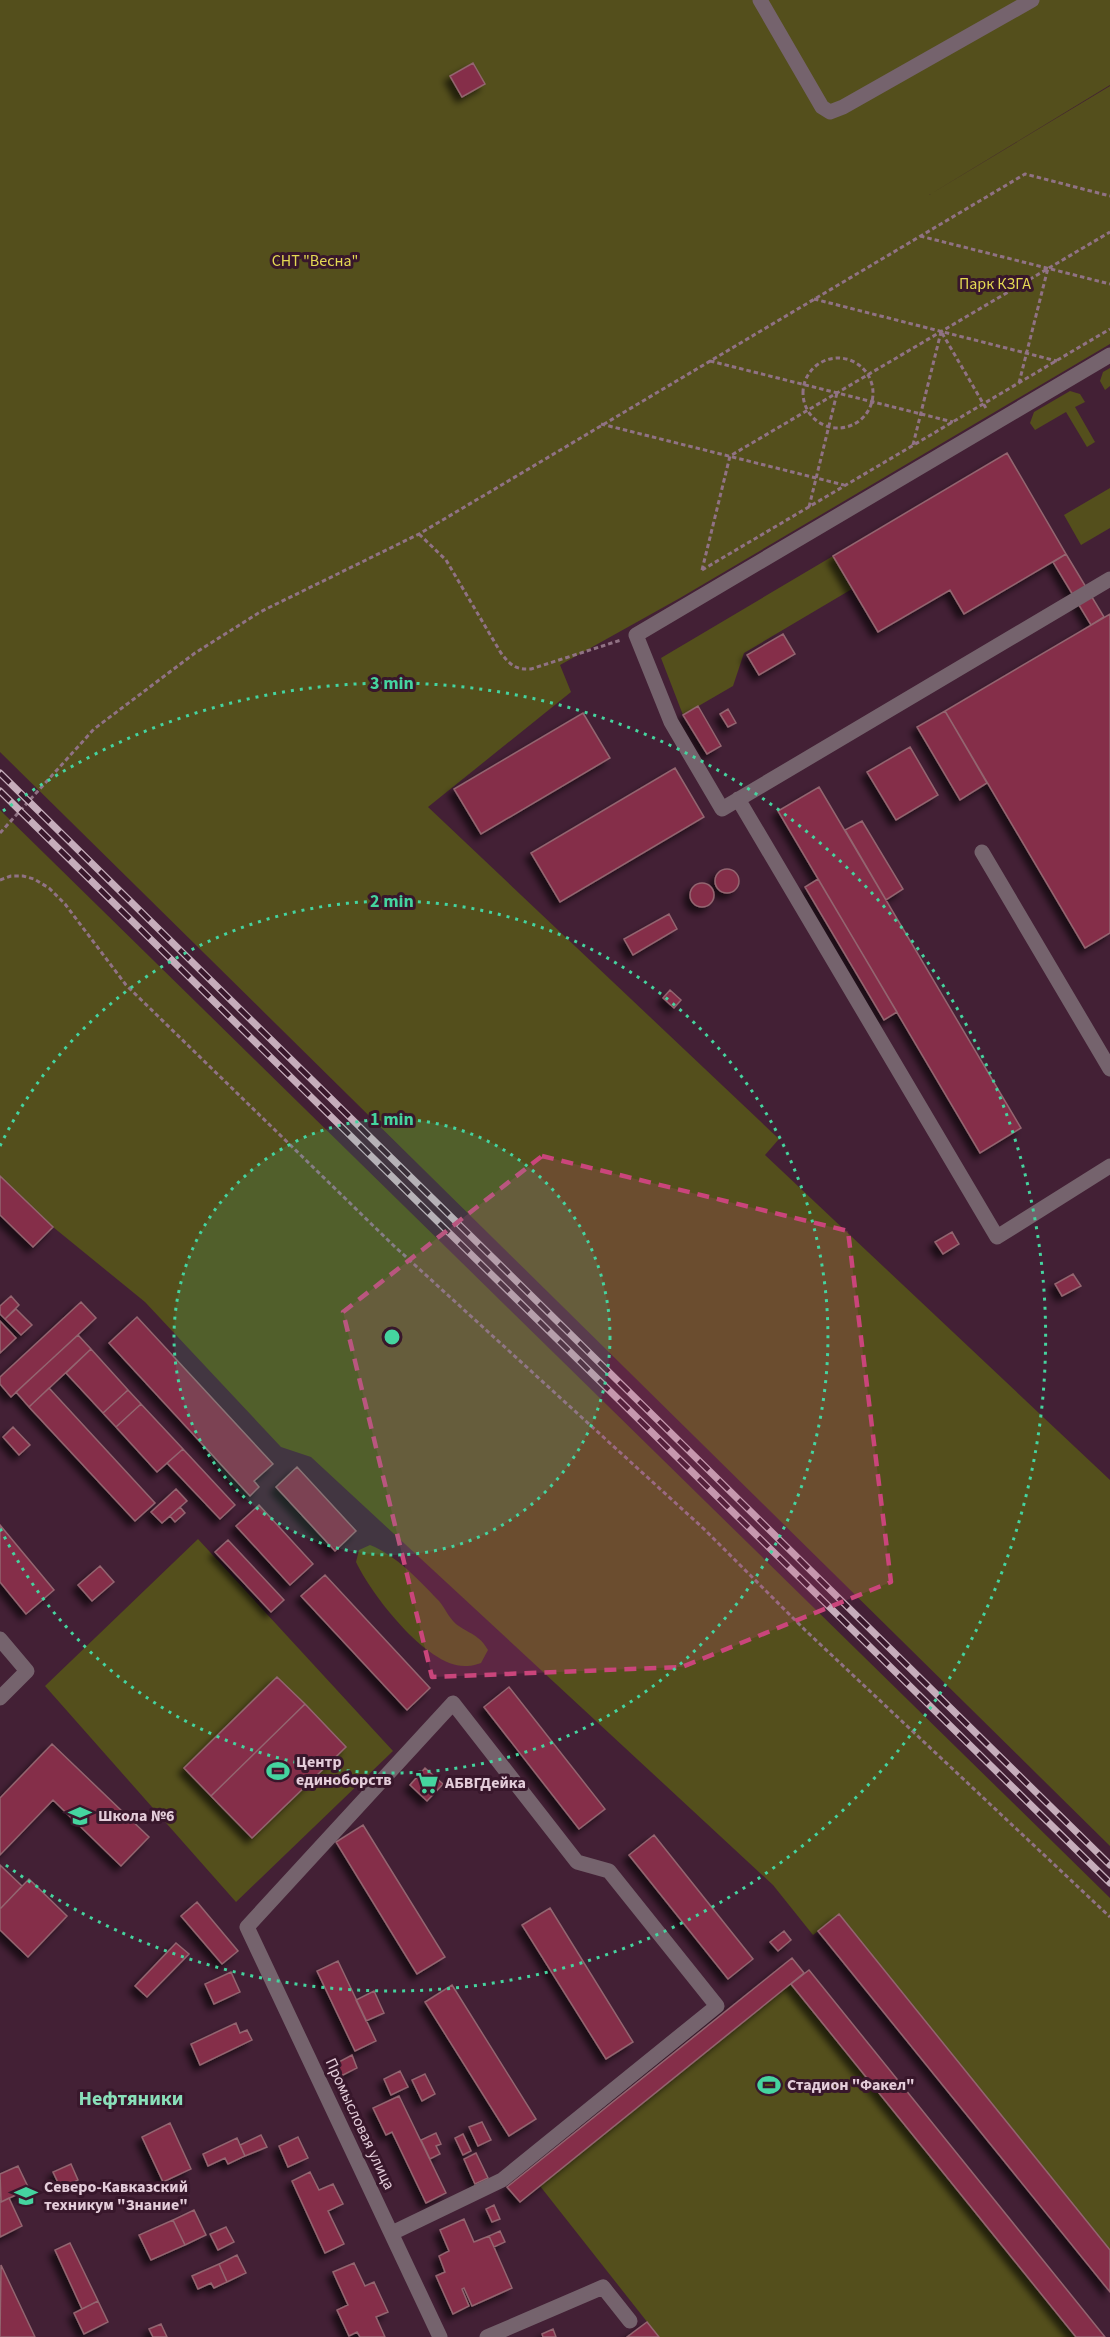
<svg xmlns="http://www.w3.org/2000/svg" width="1110" height="2337" font-family="'Source Sans 3',sans-serif">
<defs>
<filter id="shadow"><feDropShadow dx="-5.5" dy="5.5" stdDeviation="3" flood-color="#0009"/></filter>
</defs>
<rect width="100%" height="100%" fill="#432035"/>
<path fill="#544f1c" d="M0,0H1110V85L929,195L1110,86V344L680,598L560,665L571,692L428,807L779,1139L765,1155L1110,1480V1846L0,752Z
M1110,368V386L1105,390L1100,381L1103,372Z
M1070,391L1080,394L1085,402L1075,407L1095,442L1087,447L1066,412L1035,430L1030,423L1034,412Z
M1110,488V528L1081,545L1064,515Z
M833,556L852,589L744,653L733,686L683,715L661,658Z
M0,810L1110,1898V2250L840,1915L813,1935L773,1885L311,1457L281,1447L145,1302L53,1227L0,1176Z
M198,1539L393,1751L236,1902L45,1686Z
M370,1545C396,1555 420,1581 439,1601C445,1608 449,1618 456,1624C469,1634 479,1634 488,1650L481,1663C477,1664 472,1666 467,1666C428,1669 371,1594 356,1562L359,1550Z
M791,1984L1076,2337H659L540,2186Z"/>
<path fill="#852e49" stroke="#936570" stroke-width="1.5" filter="url(#shadow)" d="M473,63L485,84L462,97L450,76Z
M1007,453L1066,554L964,614L950,590L878,632L833,556Z
M1066,554L1104,617L1091,625L1053,562Z
M1110,614V933L1085,948L945,711Z
M783,634L795,654L759,675L747,655Z
M698,706L721,746L707,754L683,715Z
M728,709L736,723L728,727L720,714Z
M945,711L987,783L960,800L917,727Z
M583,713L610,758L481,834L454,789Z
M910,747L938,795L896,820L867,772Z
M675,768L704,817L560,902L531,853Z
M819,787L1021,1128L980,1153L778,811Z
M862,821L903,889L886,900L845,830Z
M715 881a12 12 0 1 1 24 0a12 12 0 1 1-24 0Z
M818,879L897,1012L884,1020L805,887Z
M690 895a12 12 0 1 1 24 0a12 12 0 1 1-24 0Z
M669,914L677,929L633,955L624,939Z
M670,990L681,1000L674,1008L663,998Z
M0,1176L53,1227L33,1247L0,1215Z
M952,1232L959,1244L943,1254L935,1242Z
M1073,1274L1081,1286L1062,1296L1055,1284Z
M11,1296L19,1305L5,1319L0,1314V1306Z
M81,1302L96,1318L11,1397L0,1384V1377Z
M16,1309L32,1325L21,1335L5,1319Z
M137,1317L273,1464L254,1481L259,1487L250,1496L109,1343Z
M0,1321L16,1338L0,1353Z
M78,1335L91,1349L29,1407L16,1392Z
M91,1349L128,1390L103,1413L66,1373Z
M49,1388L155,1503L135,1521L29,1407Z
M128,1390L141,1404L116,1427L103,1413Z
M141,1404L183,1449L157,1472L116,1427Z
M13,1427L30,1445L19,1455L3,1437Z
M183,1449L235,1505L220,1519L167,1463Z
M297,1467L356,1531L335,1551L276,1487Z
M176,1489L187,1501L162,1523L151,1512Z
M259,1505L313,1564L290,1585L236,1526Z
M180,1507L185,1513L175,1522L170,1516Z
M0,1525L54,1590L26,1614L0,1582Z
M228,1540L284,1600L271,1612L215,1552Z
M100,1566L114,1582L92,1601L78,1585Z
M325,1575L430,1688L407,1710L301,1596Z
M277,1677L305,1704L211,1796L184,1768Z
M509,1687L605,1809L579,1829L484,1707Z
M305,1704L346,1747L252,1838L211,1796Z
M52,1744L149,1837L121,1866L53,1800L0,1855V1798Z
M425,1768L443,1784L427,1801L410,1785Z
M363,1825L445,1957L417,1974L336,1842Z
M654,1835L753,1959L728,1979L629,1855Z
M0,1865L22,1886L0,1909Z
M29,1879L67,1916L28,1957L0,1930V1909Z
M197,1902L238,1951L222,1964L181,1916Z
M550,1908L633,2042L606,2059L522,1925Z
M839,1914L1110,2250V2292L818,1931Z
M784,1931L791,1940L778,1951L770,1942Z
M176,1943L189,1954L147,1997L135,1986Z
M792,1958L804,1973L520,2202L507,2187Z
M338,1961L376,2041L355,2051L317,1971Z
M809,1970L1105,2337H1076L791,1984Z
M231,1972L240,1992L214,2004L205,1984Z
M452,1985L536,2119L509,2136L425,2002Z
M374,1991L384,2013L366,2021L356,2000Z
M236,2023L240,2033L247,2030L252,2040L200,2065L191,2044Z
M352,2055L357,2068L341,2076L335,2064Z
M400,2071L408,2087L391,2095L384,2079Z
M425,2074L435,2094L422,2101L412,2080Z
M399,2096L446,2193L426,2203L392,2132L386,2135L373,2108Z
M482,2122L491,2140L478,2146L469,2127Z
M170,2123L191,2169L163,2182L142,2137Z
M436,2133L441,2144L436,2146L440,2154L430,2159L421,2140Z
M463,2134L471,2151L463,2155L455,2138Z
M261,2135L267,2147L245,2156L240,2145Z
M298,2137L308,2158L288,2167L279,2146Z
M237,2138L245,2156L228,2164L225,2158L208,2166L203,2154Z
M476,2153L488,2178L475,2184L464,2159Z
M71,2164L78,2180L61,2189L53,2172Z
M18,2166L29,2189L1,2202L0,2174Z
M310,2172L319,2190L333,2184L343,2204L328,2211L344,2244L325,2253L292,2181Z
M9,2198L22,2226L0,2237V2200L1,2202Z
M494,2205L500,2219L492,2222L486,2209Z
M194,2210L206,2235L185,2245L173,2220Z
M464,2219L474,2242L489,2236L512,2288L472,2306L464,2288L462,2289L469,2306L453,2314L436,2276L445,2272L439,2256L449,2251L440,2230Z
M173,2220L185,2245L151,2260L139,2235Z
M226,2227L234,2242L218,2250L210,2234Z
M500,2231L505,2242L494,2247L489,2236Z
M70,2243L98,2301L82,2309L55,2250Z
M237,2255L246,2273L227,2282L219,2264Z
M354,2263L365,2286L374,2282L388,2312L376,2317L385,2337H360L357,2332L349,2336L337,2310L348,2305L333,2272Z
M219,2264L227,2282L214,2288L211,2283L198,2289L192,2276Z
M1,2265L35,2337H0Z
M98,2301L108,2322L84,2334L74,2313Z
M647,2322L659,2337H627Z
M161,2324L167,2337H153L149,2329Z
M553,2329L556,2337H543L542,2334Z"/>
<g fill="none" stroke-linecap="round" stroke-linejoin="round">
<path stroke="#907284" stroke-width="3" stroke-dasharray="4.5 3" stroke-linecap="butt" d="M920,236L1110,284
M814,299L1057,361
M942,333L987,410
M803 393a35 35 0 1 1 70 0a35 35 0 1 1-70 0Z
M710,361L953,422
M1019,383L1048,268
M601,424L844,485
M913,445L941,332
M809,507L837,393
M419,534L446,560L501,653C510,665 516,670 531,669L621,640
M702,570L730,456L1110,232
M702,570L1110,329
M0,833L94,729L195,653L260,612L419,534L1025,174L1110,196
M0,880L11,876H23L34,879L49,888L65,904L126,985L393,1245L704,1529L805,1630L1110,1917"/>
<path stroke="#75636d" stroke-width="15" d="M760,0L822,107L830,112L843,107L1032,0
M1110,355L636,635L671,722L722,809L1110,579
M738,799L997,1237L1110,1166
M982,852L1110,1069
M0,1639L27,1671L0,1698
M392,2233L502,2180L717,2006L609,1871L577,1862L453,1703L247,1927L440,2337
M487,2337L603,2287L630,2321"/>
<g stroke="#c6adbb" stroke-width="7">
<path id="rail" d="M0,773L1110,1865
M0,791L1110,1883"/>
</g>
<use href="#rail" stroke="#38172b" stroke-width="4.5" stroke-dasharray="14" stroke-linecap="butt"/>
</g>
<path fill="#ca457b" fill-opacity="0.2" stroke="#ca457b" stroke-width="4.5" stroke-dasharray="12 8" stroke-linejoin="round" d="M542,1156L848,1231L891,1582L682,1667L432,1677L343,1312Z"/>
<circle cx="392" cy="1337" r="218" fill="#45d49f" fill-opacity=".12"/>
<g fill="none" stroke="#45d49f" stroke-width="3" stroke-dasharray="3 6">
<circle cx="392" cy="1337" r="218"/>
<path d="M0 1146A436 436 0 1 1 0 1528"/>
<path d="M3 811A654 654 0 1 1 3 1863"/>
</g>
<defs>
<g id="stadium-bare" transform="scale(1.8)"><path d="M0-5a6.5 5 0 1 0 0 10a6.5 5 0 1 0 0-10ZM-3.5-1.8h7v3.6h-7Z" fill="#45d49f" stroke="#38172b" stroke-width="2.5" paint-order="stroke"/></g>
<g id="supermarket-bare" transform="scale(1.8)"><path d="M-6-5.5h2.5l.6 2H6L4.5 2H-2.5L-4.4-4H-6ZM-1.5 3.2a1.3 1.3 0 1 0 .1 0ZM3 3.2a1.3 1.3 0 1 0 .1 0Z" fill="#45d49f" stroke="#38172b" stroke-width="2.5" paint-order="stroke"/></g>
<g id="school-bare" transform="scale(1.8)"><path d="M0-5L7-2L0 1L-7-2ZM-4 1L0 2.5L4 1V4Q0 6-4 4Z" fill="#45d49f" stroke="#38172b" stroke-width="2.5" paint-order="stroke"/></g>
<g id="university-bare" transform="scale(1.8)"><path d="M0-5L7-2L0 1L-7-2ZM-4 1L0 2.5L4 1V4Q0 6-4 4Z" fill="#45d49f" stroke="#38172b" stroke-width="2.5" paint-order="stroke"/></g>
</defs>
<g fill-rule="evenodd">
<use href="#stadium-bare" x="278" y="1771"/>
<use href="#supermarket-bare" x="427" y="1783"/>
<use href="#school-bare" x="80" y="1816"/>
<use href="#stadium-bare" x="769" y="2085"/>
<use href="#university-bare" x="26" y="2196"/>
</g>
<g text-anchor="middle" dominant-baseline="central" stroke-width="6" stroke-linejoin="round" paint-order="stroke">
<g font-size="16" fill="#e4d953" stroke="#38172b">
<text x="315" y="261">СНТ "Весна"</text>
<text x="995" y="284">Парк КЗГА</text>
</g>
<g font-size="16" font-weight="bold" fill="#e4cdda" stroke="#38172b" text-anchor="start">
<text x="296" y="1762">Центр<tspan x="296" dy="18">единоборств</tspan></text>
<text x="445" y="1783">АБВГДейка</text>
<text x="98" y="1816">Школа №6</text>
<text x="787" y="2085">Стадион "Факел"</text>
<text x="44" y="2187">Северо-Кавказский<tspan x="44" dy="18">техникум "Знание"</tspan></text>
</g>
<g font-size="16" fill="#e4cdda" stroke="#38172b">
<text transform="translate(360 2124) rotate(65)">Промысловая улица</text>
</g>
<g font-size="20" font-weight="bold" fill="#89dfb9" stroke="#38172b">
<text x="131" y="2099">Нефтяники</text>
</g>
</g>
<circle cx="392" cy="1337" r="9" fill="#45d49f" stroke="#38172b" stroke-width="3"/>
<g font-size="18" text-anchor="middle" font-weight="bold" fill="#45d49f" stroke="#38172b" stroke-width="6" stroke-linejoin="round" paint-order="stroke">
<text x="392" y="689">3 min</text>
<text x="392" y="907">2 min</text>
<text x="392" y="1125">1 min</text>
</g>
</svg>
